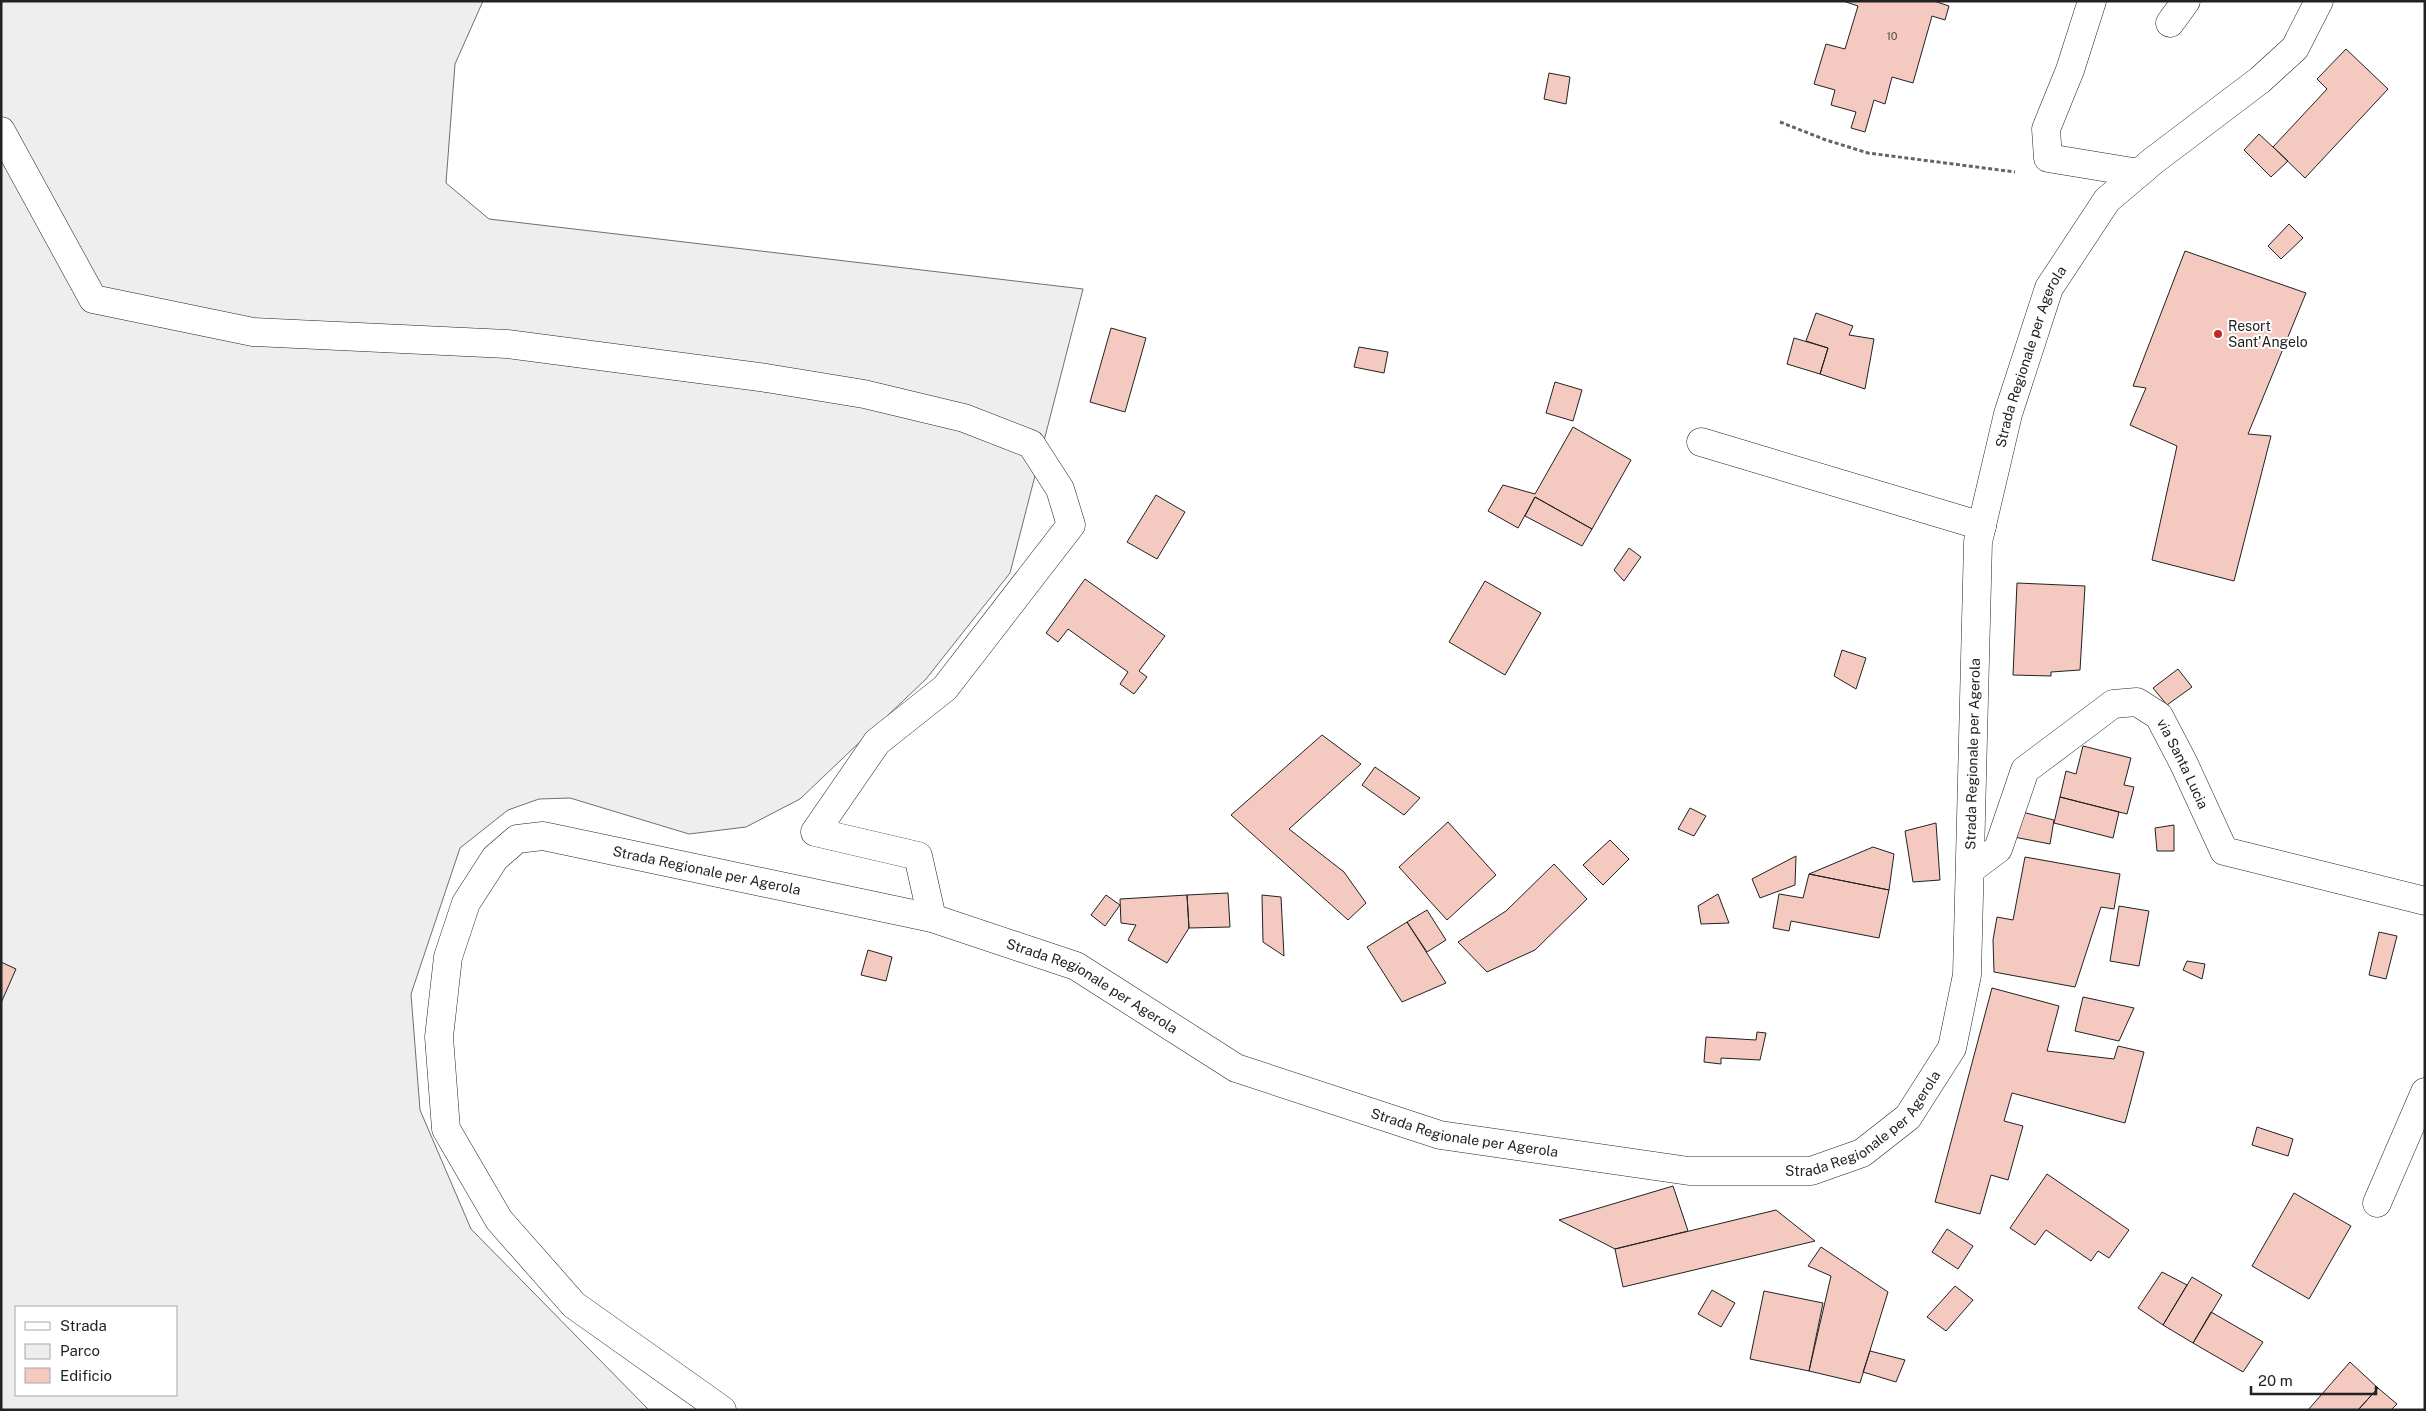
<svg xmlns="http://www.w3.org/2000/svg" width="2426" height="1411" font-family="'Public Sans',sans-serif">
<rect width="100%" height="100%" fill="#fff"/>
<path fill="#eee" stroke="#6f6f6f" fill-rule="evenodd" d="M1,1H483L455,64L446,183L489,219L1083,289L1010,573L926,679L800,799L746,827L689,834L570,798L539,799L508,810L460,848L411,994L420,1110L471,1229L649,1410H1ZM16,1307H176V1395H16Z"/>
<path fill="#f3c9c0" stroke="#222" d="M1843,1H1934L1949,6L1945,20L1932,16L1913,83L1892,77L1885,104L1874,100L1865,132L1851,128L1856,112L1831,105L1835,90L1814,84L1826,44L1845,49L1858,6Z
M2346,49L2388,89L2305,178L2273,147L2327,89L2317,79Z
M1549,73L1570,77L1566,104L1544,99Z
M2259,134L2288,161L2271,177L2244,150Z
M2289,224L2303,238L2281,259L2268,246Z
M2185,251L2306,293L2248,434L2271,436L2234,581L2152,560L2177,446L2130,425L2146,388L2133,386Z
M1816,313L1853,326L1849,335L1874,339L1865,389L1820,374L1828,348L1806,341Z
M1111,328L1146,338L1125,412L1090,402Z
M1794,338L1828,348L1820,374L1787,364Z
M1359,347L1388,352L1384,373L1354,367Z
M1555,382L1582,390L1573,421L1546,413Z
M1573,427L1631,460L1592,529L1535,497L1518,528L1488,511L1503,485L1535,494Z
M1156,495L1185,512L1157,559L1127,542Z
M1535,497L1592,529L1582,546L1525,516Z
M1629,548L1641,557L1624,581L1614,570Z
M1085,579L1165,636L1139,671L1147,677L1134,694L1120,684L1128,672L1068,629L1058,642L1046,633Z
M1485,581L1541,613L1505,675L1449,642Z
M2017,583L2085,586L2080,670L2051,672V676L2013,675Z
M1842,650L1866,658L1856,689L1834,676Z
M2178,669L2192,687L2167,705L2153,688Z
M1322,735L1361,764L1289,829L1344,872L1366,903L1348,920L1231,815Z
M2083,746L2131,758L2124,785L2134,787L2127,814L2060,797L2066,771L2076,774Z
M1375,767L1420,798L1404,815L1362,785Z
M2060,797L2119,812L2113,838L2054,823Z
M1690,808L1706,816L1694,836L1678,829Z
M2018,811L2054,820L2050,844L2014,837Z
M1448,822L1496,875L1447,920L1399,867Z
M1936,823L1940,880L1913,882L1905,831Z
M2174,825V851H2157L2155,828Z
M1610,840L1629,859L1603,885L1583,865Z
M1873,847L1894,854L1889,890L1809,874Z
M1796,856L1795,885L1760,898L1752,879Z
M2025,857L2120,874L2114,909L2101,907L2075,987L1994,972L1993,940L1997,917L2013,920Z
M1554,864L1587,899L1535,950L1487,972L1458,942L1506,911Z
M1809,874L1889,890L1879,938L1791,921L1789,931L1773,928L1779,894L1803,898Z
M1228,893L1230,927L1189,928L1187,895Z
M1718,894L1729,923L1701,924L1698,906Z
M1106,895L1120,905L1105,926L1091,915Z
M1187,895L1189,928L1167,963L1128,940L1136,925L1121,923L1120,899Z
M1262,895L1281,897L1284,956L1263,942Z
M2119,906L2149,911L2139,966L2110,961Z
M1427,910L1446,940L1427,952L1407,922Z
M1407,922L1446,983L1402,1002L1367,947Z
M2379,932L2397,936L2386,979L2369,975Z
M868,950L892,957L886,981L861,975Z
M2187,961L2205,964L2202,979L2183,970Z
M1,962L16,969L1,1003Z
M1992,988L2059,1006L2047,1051L2114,1059L2118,1046L2144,1052L2125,1123L2012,1093L2004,1121L2023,1126L2008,1180L1991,1175L1980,1214L1935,1202Z
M2083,997L2134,1008L2119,1041L2075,1031Z
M1757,1032L1766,1033L1760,1060L1721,1058V1064L1704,1062L1706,1037L1756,1040Z
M2257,1127L2293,1139L2288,1156L2252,1145Z
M2047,1174L2129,1230L2109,1258L2098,1251L2091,1261L2046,1230L2035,1245L2010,1228Z
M1673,1186L1688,1231L1615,1249L1559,1220Z
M2294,1193L2351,1226L2309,1299L2252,1266Z
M1776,1210L1815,1241L1623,1287L1615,1249Z
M1947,1229L1973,1246L1958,1269L1932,1252Z
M1821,1247L1888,1292L1860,1383L1809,1371L1831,1276L1808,1266Z
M2162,1272L2187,1285L2163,1325L2138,1308Z
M2192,1277L2222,1295L2193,1343L2163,1325Z
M1955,1286L1973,1300L1946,1331L1927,1317Z
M1712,1290L1735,1303L1721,1327L1698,1314Z
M1764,1291L1823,1303L1809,1371L1750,1359Z
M2211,1312L2263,1342L2243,1372L2193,1343Z
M1870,1351L1905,1360L1896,1382L1863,1372Z
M2350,1362L2378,1388L2358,1410H2308Z
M2378,1388L2397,1404L2391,1410H2358Z"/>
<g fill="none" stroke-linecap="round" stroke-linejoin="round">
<g stroke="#222" stroke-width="29">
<g id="minor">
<path d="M2092,1L2070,70L2046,129L2048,158L2139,173"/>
<path d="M2170,23L2186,1"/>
<path d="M1,131L93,299L253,332L507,344L766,378L864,394L964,418L1031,444L1060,489L1071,525L945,688L877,742L815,832L918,856L932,918"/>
<path d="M1701,442L1982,526"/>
<path id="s1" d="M1970,870L1998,849L2025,770L2113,704L2137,702L2159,716L2184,764L2224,851L2425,901"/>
<path d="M2377,1203L2425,1092"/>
</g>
</g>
<g stroke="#222" stroke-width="29">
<g id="secondary">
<path id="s2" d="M722,1410L574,1305L499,1220L446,1129L439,1037L448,957L466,903L495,858L517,839L543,836L932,918L1076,966L1236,1068L1440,1135L1689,1171H1811L1862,1153L1908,1117L1952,1048L1967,975L1978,542L2008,414L2049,288L2107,200L2153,161L2260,80L2295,48L2319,1"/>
</g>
</g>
<path stroke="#646464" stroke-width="3" stroke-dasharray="4 2.5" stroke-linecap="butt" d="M1780,122L1826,140L1868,153L2015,172"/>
<use href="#minor" stroke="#fff" stroke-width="28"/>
<use href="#secondary" stroke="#fff" stroke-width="28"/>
</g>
<circle fill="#c62828" stroke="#fff" stroke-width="2" cx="2218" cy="334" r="5"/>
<g text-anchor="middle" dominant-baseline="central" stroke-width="4" stroke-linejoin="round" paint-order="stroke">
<g font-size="11" fill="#564c4a">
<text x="1892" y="36">10</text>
</g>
<g font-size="14" fill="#222" stroke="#fff" text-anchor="start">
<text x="2228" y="326">Resort<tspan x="2228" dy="16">Sant'Angelo</tspan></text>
</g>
<g font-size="14" fill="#222" stroke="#fff">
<text stroke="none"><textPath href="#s2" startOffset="2961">Strada Regionale per Agerola</textPath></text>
<text stroke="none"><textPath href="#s2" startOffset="2556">Strada Regionale per Agerola</textPath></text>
<text stroke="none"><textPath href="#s1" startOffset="332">via Santa Lucia</textPath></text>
<text stroke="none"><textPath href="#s2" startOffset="906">Strada Regionale per Agerola</textPath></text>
<text stroke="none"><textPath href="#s2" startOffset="1311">Strada Regionale per Agerola</textPath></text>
<text stroke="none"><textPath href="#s2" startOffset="2136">Strada Regionale per Agerola</textPath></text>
<text stroke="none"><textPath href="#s2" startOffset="1716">Strada Regionale per Agerola</textPath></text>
</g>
</g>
<rect width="2426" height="1411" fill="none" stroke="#222222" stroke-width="5"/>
<rect x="15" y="1306" width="162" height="90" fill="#ffffff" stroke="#a7a7a7"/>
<rect x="25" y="1322" width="25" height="8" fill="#ffffff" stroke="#a7a7a7"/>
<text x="60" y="1331" font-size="15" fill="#222222">Strada</text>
<rect x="25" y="1344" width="25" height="15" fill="#eeeeee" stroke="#a7a7a7"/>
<text x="60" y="1356" font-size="15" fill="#222222">Parco</text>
<rect x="25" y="1368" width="25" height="15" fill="#f3c9c0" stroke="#a7a7a7"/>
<text x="60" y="1381" font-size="15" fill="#222222">Edificio</text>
<path d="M2251 1386v8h125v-8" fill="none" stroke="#222222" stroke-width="2.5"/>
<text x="2258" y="1386" font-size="15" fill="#222222" stroke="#ffffff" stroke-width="4" paint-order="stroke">20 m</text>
</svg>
